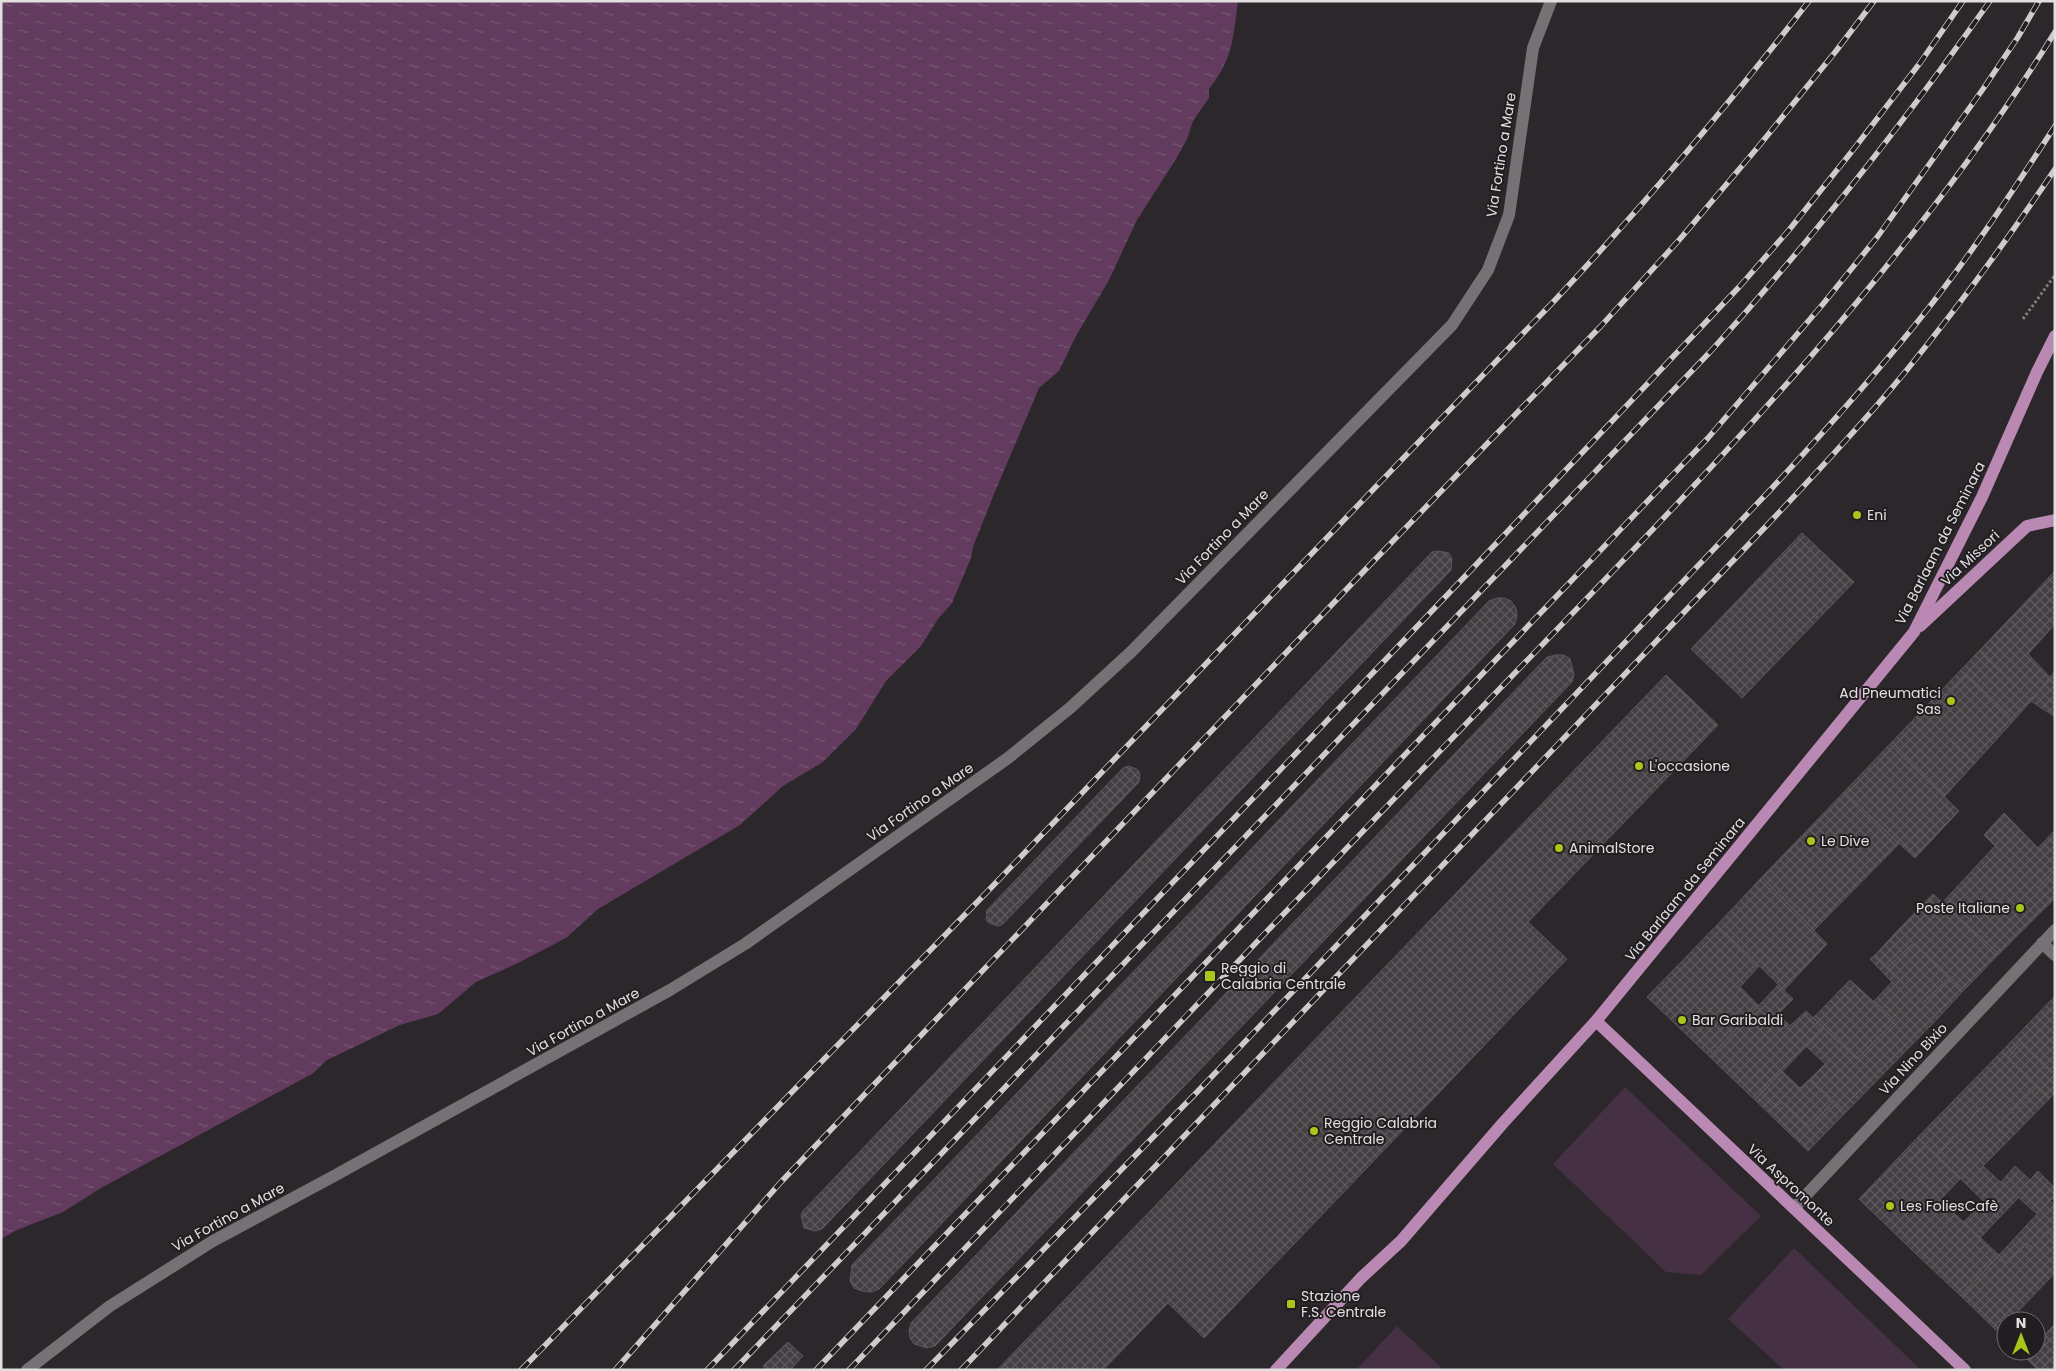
<svg xmlns="http://www.w3.org/2000/svg" width="2056" height="1371" font-family="Poppins,sans-serif">
<defs>
<pattern id="water-ripples" width="26" height="14" patternUnits="userSpaceOnUse" patternTransform="scale(1.25)"><rect width="26" height="14" fill="#623b5e"/><path d="M2 4q2-2 4 0t4 0M15 11q2-2 4 0t4 0" fill="none" stroke="#785775"/></pattern>
<pattern id="building-cross-hatch" width="8" height="8" patternUnits="userSpaceOnUse" patternTransform="scale(1.25)"><rect width="8" height="8" fill="#433f43"/><path d="M0 0l8 8M0 8l8-8" fill="none" stroke="#5e5a5e"/></pattern>
</defs>
<rect width="100%" height="100%" fill="#2b272a"/>
<path fill="#463044" d="M1625,1087L1761,1216L1701,1275L1666,1272L1553,1164Z
M1794,1248L1921,1370H1784L1728,1319Z
M1397,1326L1444,1370H1356Z"/>
<path fill="url(#water-ripples)" d="M1,1H1238C1233,38 1233,59 1209,89V98L1193,121L1187,139L1176,159L1137,220L1109,280L1076,336L1059,371L1039,388L994,494L973,547L971,558L952,603L938,619L921,646L886,681L856,729L823,762L783,786L740,825L598,909L566,938L516,964L476,982L438,1014L400,1025L327,1060L312,1074L101,1188L63,1212L17,1230L1,1239Z"/>
<path fill="url(#building-cross-hatch)" stroke="#5b565a" d="M1802,533L1854,582L1742,698L1691,649Z
M1438,551L1449,553L1452,559L1451,570L822,1229L815,1231L804,1228L801,1216L803,1211L1432,552Z
M2055,571V624L2028,654L2050,677L2031,701L1979,651Z
M1497,598H1504L1511,601L1516,608L1517,616L1515,624L879,1289L871,1292L862,1291L854,1288L850,1281L852,1265L1489,601Z
M1979,651L2031,701L2014,720L1967,675L1927,717L1975,763L1944,797L1890,744Z
M1556,655H1564L1570,659L1574,674L1572,682L935,1346L927,1348L914,1344L910,1338L909,1331L911,1323L1547,657Z
M2055,671V717L2031,701Z
M1666,675L1718,725L1528,922L1567,959L1204,1338L1168,1303L1103,1370H997Z
M1967,675L2014,720L1975,763L1927,717Z
M1890,744L1959,811L1915,858L1844,792Z
M1128,766L1137,769L1140,773L1139,782L1002,925L998,926L989,923L986,920L987,910L1123,768Z
M1844,792L1899,844L1814,930L1762,877Z
M2004,813L2038,848L2055,830V870L2038,888L1984,835Z
M1995,846L2052,901L1999,954L1942,903Z
M2055,870V898L2052,901L2038,888Z
M1762,877L1827,944L1784,990L1717,925Z
M1933,894L1999,954L1964,990L1899,929Z
M1717,925L1759,966L1740,987L1758,1005L1710,1057L1647,997Z
M1899,929L1914,943L1887,968L1874,956Z
M1914,943L1950,977L1923,1003L1887,968Z
M1874,956L1938,1018L1846,1112L1810,1079L1825,1064L1806,1046L1824,1028L1857,1059L1895,1021L1874,1001L1892,982L1870,959Z
M1950,977L1964,990L1938,1018L1923,1003Z
M1850,980L1895,1021L1857,1059L1813,1018Z
M1778,985L1793,999L1778,1014L1790,1026L1806,1011L1824,1028L1755,1100L1710,1057Z
M2054,997L2055,1070L2052,1073L2021,1043L2008,1057L2002,1051Z
M2021,1043L2055,1076V1093L2050,1098L2008,1057Z
M2002,1051L2037,1086L1997,1126L1962,1092Z
M1782,1071L1800,1088L1810,1079L1834,1101L1809,1127L1782,1101L1774,1108L1760,1094Z
M2037,1086L2050,1098L2010,1139L1997,1126Z
M1962,1092L1979,1109L1937,1156L1918,1137Z
M1760,1094L1774,1108L1782,1101L1809,1127L1834,1101L1846,1112L1808,1151L1755,1100Z
M1979,1109L2010,1139L1983,1166L2018,1198L2000,1217L1937,1156Z
M1918,1137L1926,1145L1911,1161L1924,1173L1919,1178L1955,1214L1916,1254L1859,1199Z
M1926,1145L1961,1178L1940,1200L1919,1178L1924,1173L1911,1161Z
M2015,1166L2030,1180L2038,1171L2055,1188V1197L2050,1201L2055,1205V1238L2047,1231L2033,1248L2025,1243L2006,1263L1999,1255L2037,1214L2001,1182Z
M1984,1201L2000,1217L1980,1238L1964,1222Z
M1955,1214L1999,1255L1961,1296L1916,1254Z
M2047,1231L2055,1238V1273L2009,1321H2006V1324L1998,1332L1961,1296L1999,1255L2006,1263L2025,1243L2033,1248Z
M2055,1324V1370H2038L2024,1356L2029,1351H2036V1344Z
M788,1342L803,1356L790,1370H766L763,1366Z"/>
<g fill="none" stroke-linecap="round" stroke-linejoin="round">
<path stroke="#837f82" stroke-width="3" stroke-dasharray="2.5 2.5" stroke-linecap="butt" d="M2023,319L2055,275"/>
<path stroke="#767175" stroke-width="12" d="M2042,943L2055,955
M1794,1208L2055,930
M27,1370L110,1306L213,1241L334,1176L670,990L745,944L1008,758L1070,708L1131,652L1452,325L1488,270L1509,215L1533,48L1551,1"/>
<path stroke="#b989b3" stroke-width="12" d="M1920,626L2027,526L2055,520
M1596,1021L1965,1370
M1276,1370L1361,1278L1401,1241L1503,1123L1596,1021L1914,632L1982,497L2037,372L2055,336"/>
<g stroke="#cecbcd" stroke-width="5.5">
<path id="rail" d="M521,1370L986,893L1556,299C1645,204 1729,104 1809,1
M615,1370L781,1182L1364,571L1601,326L1680,239L1758,147L1836,51L1874,1
M707,1370L1472,569L1740,286L1789,230L1853,150L1920,63L1963,1
M734,1370L1710,352C1811,241 1903,124 1990,1
M816,1370L1708,438L1823,304L1878,236L1983,89L2018,37L2039,1
M849,1370C1062,1146 1274,923 1488,701C1690,491 1900,281 2055,32
M926,1370L1200,1089L1773,487C1822,434 1870,381 1915,325C1966,262 2011,194 2055,126
M961,1370L1771,521C1817,472 1863,423 1906,371C1959,306 2008,239 2055,169"/>
</g>
<use href="#rail" stroke="#211d21" stroke-width="4" stroke-dasharray="11" stroke-linecap="butt"/>
</g>
<g fill="#a9c71b" stroke="#211d21" stroke-width="2">
<circle cx="1857" cy="515" r="5"/>
<circle cx="1951" cy="701" r="5"/>
<circle cx="1639" cy="766" r="5"/>
<circle cx="1811" cy="841" r="5"/>
<circle cx="1559" cy="848" r="5"/>
<circle cx="2020" cy="908" r="5"/>
<rect x="1204" y="970" width="12" height="12" rx="2.5"/>
<circle cx="1682" cy="1020" r="5"/>
<circle cx="1314" cy="1131" r="5"/>
<circle cx="1890" cy="1206" r="5"/>
<rect x="1286" y="1299" width="10" height="10" rx="2.5"/>
</g>
<g text-anchor="middle" dominant-baseline="central" stroke-width="4" stroke-linejoin="round" paint-order="stroke">
<g font-size="14" fill="#e2dfe1" stroke="#211d21">
<text transform="translate(1501 155) rotate(-81)">Via Fortino a Mare</text>
<text transform="translate(1222 537) rotate(-46)">Via Fortino a Mare</text>
<text transform="translate(1940 543) rotate(-63)">Via Barlaam da Seminara</text>
<text transform="translate(1970 558) rotate(-43)">Via Missori</text>
<text transform="translate(920 802) rotate(-35)">Via Fortino a Mare</text>
<text transform="translate(1685 889) rotate(-51)">Via Barlaam da Seminara</text>
<text transform="translate(583 1022) rotate(-29)">Via Fortino a Mare</text>
<text transform="translate(1913 1059) rotate(-47)">Via Nino Bixio</text>
<text transform="translate(1791 1185) rotate(43)">Via Aspromonte</text>
<text transform="translate(228 1217) rotate(-29)">Via Fortino a Mare</text>
</g>
<g font-size="14" fill="#e2dfe1" stroke="#211d21" text-anchor="start">
<text x="1867" y="515">Eni</text>
<text x="1941" y="693" text-anchor="end">Ad Pneumatici<tspan x="1941" dy="16">Sas</tspan></text>
<text x="1649" y="766">L'occasione</text>
<text x="1821" y="841">Le Dive</text>
<text x="1569" y="848">AnimalStore</text>
<text x="2010" y="908" text-anchor="end">Poste Italiane</text>
<text x="1221" y="968">Reggio di<tspan x="1221" dy="16">Calabria Centrale</tspan></text>
<text x="1692" y="1020">Bar Garibaldi</text>
<text x="1324" y="1123">Reggio Calabria<tspan x="1324" dy="16">Centrale</tspan></text>
<text x="1900" y="1206">Les FoliesCafè</text>
<text x="1301" y="1296">Stazione<tspan x="1301" dy="16">F.S. Centrale</tspan></text>
</g>
</g>
<rect width="2056" height="1371" fill="none" stroke="#e2dfe1" stroke-width="5"/>
<g transform="translate(2021 1336)"><circle r="24" fill="#211d21" stroke="#6e6b6e"/>
<path d="M0-4L9 19L0 12L-9 19Z" fill="#a9c71b"/>
<text y="-8" font-size="14" font-weight="bold" text-anchor="middle" fill="#e2dfe1">N</text>
</g>
</svg>
